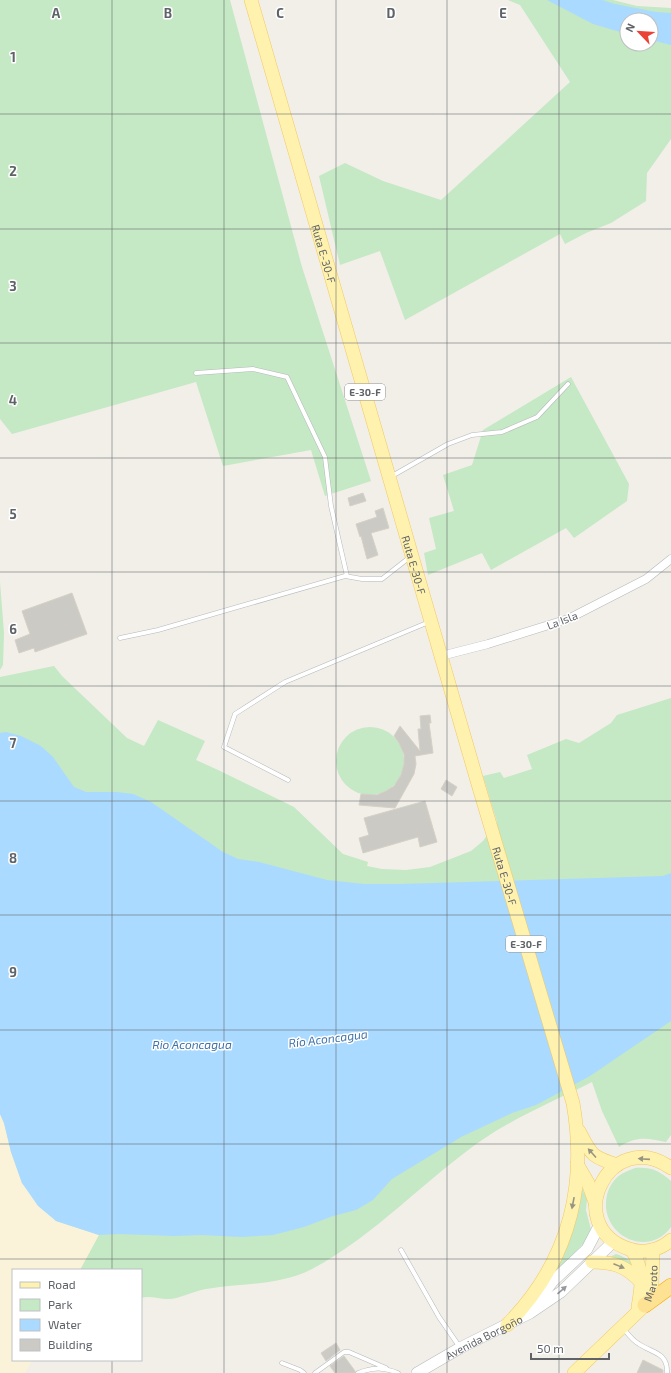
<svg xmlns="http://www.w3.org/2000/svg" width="671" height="1373" font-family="'Exo 2',sans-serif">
<rect width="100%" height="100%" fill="#f1efe8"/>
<path fill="#c5e8c5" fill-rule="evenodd" d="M0,0H230L302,267L371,481L325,496L311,450L223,466L196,382L12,434L0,419Z
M508,0H613L637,6L671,8V139L647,173L646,201L611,223L586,233L565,244L560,234L405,320L380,251L340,265L319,176L345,163L383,181L441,200L570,82L520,5ZM627,20H651V44H627Z
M571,377L629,484L627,501L574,538L566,528L491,570L482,553L428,575L424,553L436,549L429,518L454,511L443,475L472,465L483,430Z
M0,582L4,633L3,665L0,670Z
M54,666L62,676L127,738L144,746L158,720L205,741L196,760L218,770L294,807L343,854L368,862L367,866L382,869L406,870L430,867L471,851L483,841L497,822L483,776L500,772L504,778L532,769L527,755L566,739L579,743L611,723L617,715L671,698V1135L666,1142C646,1138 637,1136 619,1147L602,1111L592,1082C556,1100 518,1116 485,1138C425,1179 376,1235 312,1269C280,1286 240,1283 206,1289C193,1291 180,1299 168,1299C158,1299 150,1295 141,1298V1270H13L0,1275V677Z
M336 761a34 34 0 1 1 68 0a34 34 0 1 1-68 0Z
M635,1168C651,1167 658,1170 671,1181V1227C647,1260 598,1234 607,1195C609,1187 614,1179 620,1175C624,1172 630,1170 635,1168Z
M581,1187L587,1199L586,1210L591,1230L586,1241L559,1269L557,1268L567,1244Z
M616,1254C624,1257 631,1259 634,1268L608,1258Z"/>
<path fill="#fbf3d9" d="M0,1114L4,1123L11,1152L22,1183L56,1221L99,1235L80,1270H13V1360H32L25,1373H0Z"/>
<path fill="#aadaff" d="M547,0H602L615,4L656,12L671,13V45L651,40V20H627V34L593,24Z
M6,732L21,736L41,746L53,757L74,787L86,792H117L133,794L151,802L223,852L238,859L259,862L327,880L364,884H399L663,876L671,873V1021L590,1076L536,1105L512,1113L461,1137L392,1179L373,1200L356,1210L333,1216L304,1227L273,1235L242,1237L201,1235L175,1236L118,1234L99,1235L56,1221L38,1206L22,1183L11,1152L4,1123L0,1114V733Z"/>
<path fill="#cccac5" stroke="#d6d1c6" d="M363,493L366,501L350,506L348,498Z
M383,508L389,528L371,533L378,555L367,559L361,536L360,537L356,524L377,517L375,511Z
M72,593L87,634L35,652L34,648L19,653L15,640L30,634L22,611Z
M430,715L431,723H429L433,753L415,756L416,764L414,774L395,808L359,805L361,794L377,795L386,791L394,786L401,775L404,764V754L399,743L394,736L400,726L420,751L418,729H421L420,716Z
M446,780L457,787L452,796L441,789Z
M425,801L437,842L420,847L418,837L363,853L359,838L369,835L364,818Z
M336,1343L340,1350L326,1361L321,1353Z
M344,1356L355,1371V1373H335L330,1366Z
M643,1360L663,1370V1373H637Z"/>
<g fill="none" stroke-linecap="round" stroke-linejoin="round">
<g stroke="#b5b8bc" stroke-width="5">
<path id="lane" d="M196,373L253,369L287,377L325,457L331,506L347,576
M392,476L448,444L472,435L502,432L537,417L568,384
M120,638L158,630L345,576L362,579H382L410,557
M288,780L224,747L235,714L285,682L429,622
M401,1250L439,1317L459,1346
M623,1328C628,1334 632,1340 639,1344C652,1353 668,1352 667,1373
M282,1363L300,1370L304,1373
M315,1373L344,1352H349L386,1368
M358,1373C373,1367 383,1367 398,1373"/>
</g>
<g stroke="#b5b8bc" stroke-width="9">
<path id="street" d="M441,656L488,644L568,619L646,579L671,559"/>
</g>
<g stroke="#b6babf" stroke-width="12">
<g id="secondary">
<path d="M535,1306L552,1282L587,1249L600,1224"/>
<path id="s1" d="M417,1373L460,1348L530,1313L561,1292L613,1242"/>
</g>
</g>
<g stroke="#f2c960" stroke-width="14">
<g id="primary">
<path id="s2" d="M251,0L478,784L573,1103C588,1189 568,1263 507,1325"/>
<path d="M579,1131C592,1155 590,1156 617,1165"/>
<path d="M577,1164L588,1183L595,1202"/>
<path d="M671,1168C610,1125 560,1226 629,1249C643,1254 660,1250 671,1240"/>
<path d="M632,1250C644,1271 642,1285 638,1307"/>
<path d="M592,1262C614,1262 626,1266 642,1283"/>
<path id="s3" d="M574,1373L645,1305L652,1284L653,1250"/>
</g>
</g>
<g stroke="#f9ab00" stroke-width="16">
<path id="highway" d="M645,1305L671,1286"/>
</g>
<use href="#lane" stroke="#fff" stroke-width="4"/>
<use href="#street" stroke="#fff" stroke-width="8"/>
<use href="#secondary" stroke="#fff" stroke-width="11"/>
<use href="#primary" stroke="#fff2af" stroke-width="13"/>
<use href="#highway" stroke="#fde293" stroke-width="15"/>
</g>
<defs><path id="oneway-solid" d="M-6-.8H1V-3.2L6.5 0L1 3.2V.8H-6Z"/></defs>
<g fill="#979581">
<use href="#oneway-solid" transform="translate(592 1153) rotate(-132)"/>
<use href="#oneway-solid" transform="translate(644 1159) rotate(-176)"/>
<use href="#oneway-solid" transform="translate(573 1203) rotate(101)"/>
<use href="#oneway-solid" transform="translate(619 1266) rotate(22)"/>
</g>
<use fill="#979a9d" href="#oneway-solid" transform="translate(562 1290) rotate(-41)"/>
<path fill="none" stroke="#5f6368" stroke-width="1" stroke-opacity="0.55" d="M112,0V1270M224,0V1373M336,0V1373M447,0V1373M559,0V1373M0,114H671M0,229H671M0,343H671M0,458H671M0,572H671M0,686H671M0,801H671M0,915H671M0,1030H671M0,1144H671M0,1259H671M112,1360V1373"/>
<g text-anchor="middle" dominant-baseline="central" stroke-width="3" stroke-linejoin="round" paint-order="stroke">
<g fill="#fff" stroke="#8f9295" stroke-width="1">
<rect x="345" y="384" width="40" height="16" rx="3"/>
<rect x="506" y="936" width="40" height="16" rx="3"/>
</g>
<g font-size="10" font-weight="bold" fill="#5f6368">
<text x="365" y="392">E-30-F</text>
<text x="526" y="944">E-30-F</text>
</g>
<g font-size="11" fill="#5f6368" stroke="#fff">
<text stroke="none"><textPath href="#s2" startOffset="264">Ruta E-30-F</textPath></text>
<text stroke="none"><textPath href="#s2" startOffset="588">Ruta E-30-F</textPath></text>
<text transform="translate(562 620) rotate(-21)">La Isla</text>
<text stroke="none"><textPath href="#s2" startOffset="912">Ruta E-30-F</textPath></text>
<text stroke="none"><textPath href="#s3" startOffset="121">Maroto</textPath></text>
<text stroke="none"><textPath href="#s1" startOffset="76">Avenida Borgoño</textPath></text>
</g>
<g font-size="12" font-style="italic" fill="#4174aa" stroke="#fff">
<text transform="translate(328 1038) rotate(-7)">Río Aconcagua</text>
<text x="192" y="1044">Rio Aconcagua</text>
</g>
</g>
<g font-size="13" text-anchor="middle" font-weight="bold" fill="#5f6368" stroke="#fff" stroke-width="3" stroke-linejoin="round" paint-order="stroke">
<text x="56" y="18">A</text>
<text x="168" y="18">B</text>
<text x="280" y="18">C</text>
<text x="391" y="18">D</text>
<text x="503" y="18">E</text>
<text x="13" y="62">1</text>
<text x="13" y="176">2</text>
<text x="13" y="291">3</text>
<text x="13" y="405">4</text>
<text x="13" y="519">5</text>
<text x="13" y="634">6</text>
<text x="13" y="748">7</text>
<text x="13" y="863">8</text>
<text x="13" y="977">9</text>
</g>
<rect x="12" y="1269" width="130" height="92" fill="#ffffff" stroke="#bfc1c3"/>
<rect x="20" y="1282" width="20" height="6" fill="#fff2af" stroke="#bfc1c3"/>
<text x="48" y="1289" font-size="12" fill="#5f6368">Road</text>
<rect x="20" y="1299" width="20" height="12" fill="#c5e8c5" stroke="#bfc1c3"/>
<text x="48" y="1309" font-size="12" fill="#5f6368">Park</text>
<rect x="20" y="1319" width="20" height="12" fill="#aadaff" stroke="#bfc1c3"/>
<text x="48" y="1329" font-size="12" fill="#5f6368">Water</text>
<rect x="20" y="1339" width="20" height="12" fill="#cccac5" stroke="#bfc1c3"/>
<text x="48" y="1349" font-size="12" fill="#5f6368">Building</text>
<g transform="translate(639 32) rotate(295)"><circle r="19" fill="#ffffff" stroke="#bfc1c3"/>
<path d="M0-3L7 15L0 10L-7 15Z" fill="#ea4335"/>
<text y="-6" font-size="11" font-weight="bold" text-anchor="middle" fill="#5f6368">N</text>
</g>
<path d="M531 1353v6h78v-6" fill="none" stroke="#5f6368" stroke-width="2"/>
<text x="537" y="1353" font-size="12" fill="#5f6368" stroke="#ffffff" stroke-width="3" paint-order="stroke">50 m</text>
</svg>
